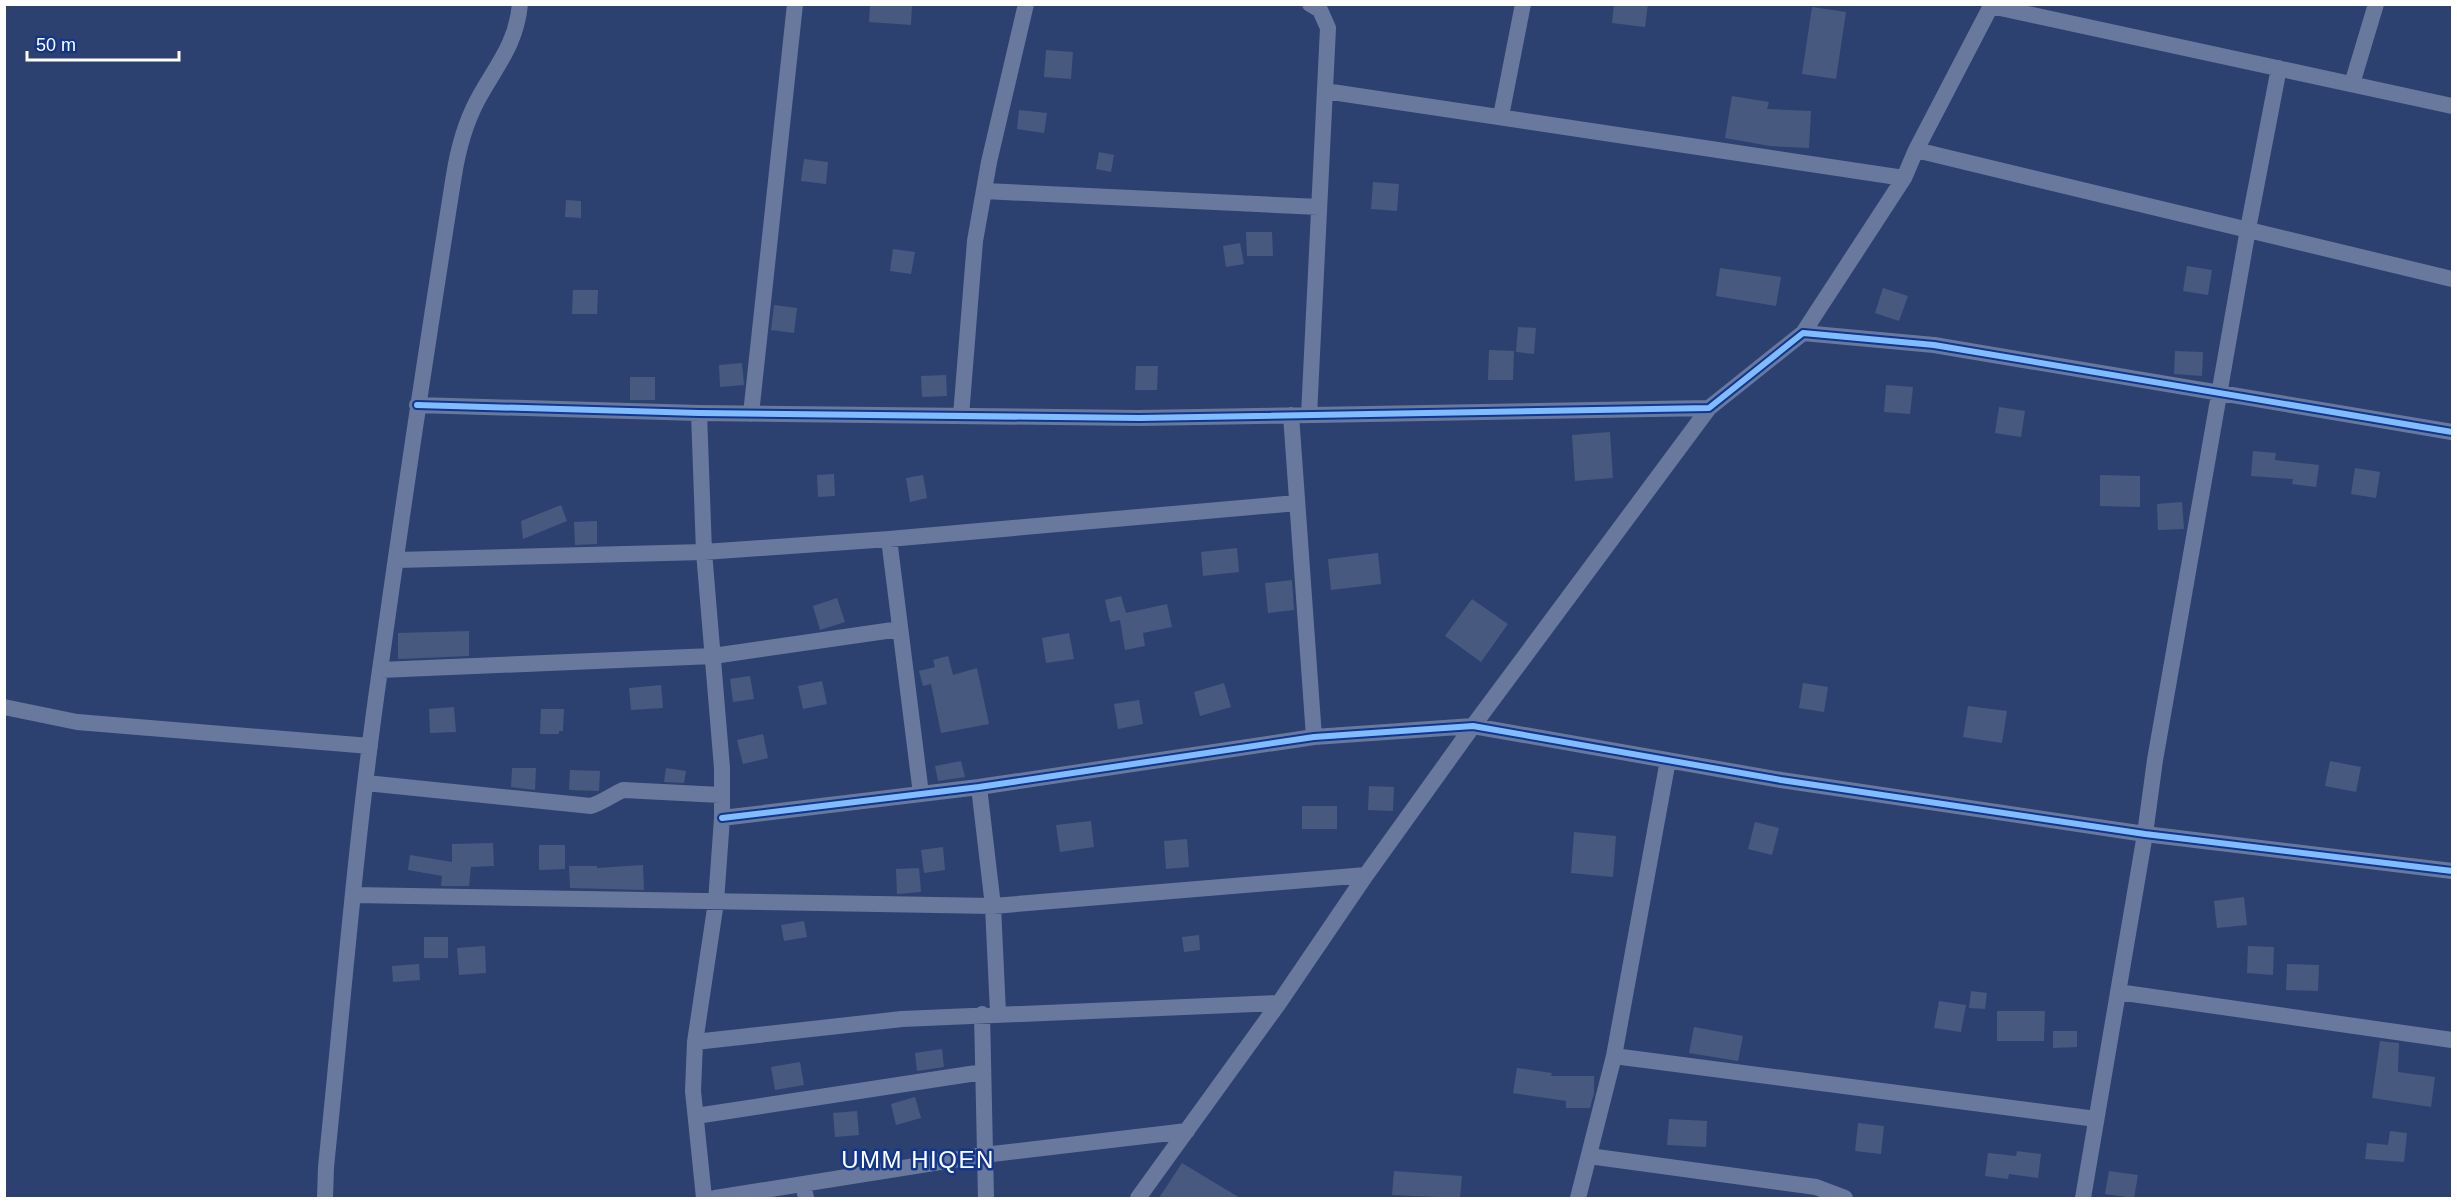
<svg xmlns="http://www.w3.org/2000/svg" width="2457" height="1203" font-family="Arial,sans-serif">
<rect width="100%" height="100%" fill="#2d4170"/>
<path fill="#48597f" d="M870,4H912L911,25L869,22Z
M1614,4H1648L1645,27L1612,23Z
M1812,7L1846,12L1836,79L1802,74Z
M1046,50L1073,52L1071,79L1044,77Z
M1732,96L1769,102L1767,109L1811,111L1809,148L1770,146L1725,138Z
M1019,110L1047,113L1044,133L1017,129Z
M1099,152L1114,155L1111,172L1096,169Z
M804,159L828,162L826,184L801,181Z
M1373,182L1399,184L1397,211L1371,209Z
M566,200L581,201V218L565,217Z
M1246,232H1272L1273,256H1247Z
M1240,243L1244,264L1226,267L1223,246Z
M893,249L915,252L911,274L890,271Z
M2187,266L2212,270L2208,295L2183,291Z
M1720,268L1781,277L1776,306L1716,296Z
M1883,288L1908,296L1899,321L1875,313Z
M573,290H598L597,314H572Z
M774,305L797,308L794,333L771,330Z
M1518,327L1536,328L1534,354L1516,352Z
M1489,350L1514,351L1513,380H1488Z
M2175,351L2203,352L2202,376L2174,374Z
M742,363L744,385L720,387L719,365Z
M1136,366H1158L1157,390H1135Z
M946,375L947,396L922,397L921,376Z
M630,377H655V400H630Z
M1886,385L1913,387L1910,414L1884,412Z
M1999,407L2025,411L2021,437L1995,433Z
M1610,432L1613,478L1575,481L1572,435Z
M2253,451L2276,453L2275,460L2319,465L2316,487L2292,484L2293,479L2251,476Z
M2355,468L2380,472L2376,498L2351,494Z
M834,474L835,496L818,497L817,475Z
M923,475L927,498L910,502L906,478Z
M2100,475L2140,476V507L2100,506Z
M2182,502L2184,529L2158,530L2157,504Z
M561,505L567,521L523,539L521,521Z
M597,521V544L575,545L574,522Z
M1237,548L1239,572L1203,576L1201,552Z
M1378,553L1381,584L1331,590L1328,559Z
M1292,580L1294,610L1268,613L1265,583Z
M1121,596L1126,613L1167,604L1172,627L1143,633L1145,646L1125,650L1120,620L1110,622L1105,600Z
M837,598L845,622L820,630L813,606Z
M1472,599L1508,624L1481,662L1445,636Z
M469,631V656L398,659V633Z
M1069,633L1074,659L1046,663L1042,638Z
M948,656L953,675L977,668L989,724L941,733L931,684L923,686L919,671L935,667L933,660Z
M750,676L754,699L733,702L730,679Z
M822,681L827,704L803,709L798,686Z
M1224,683L1231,707L1200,716L1194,692Z
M1803,683L1828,687L1824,712L1799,708Z
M661,685L663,708L631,710L629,688Z
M1139,700L1143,724L1118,729L1114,704Z
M1968,706L2007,711L2002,743L1963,737Z
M454,707L456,732L430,733L429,709Z
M541,709H564L563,731H559V734H540Z
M763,734L768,758L743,764L737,740Z
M961,761L965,777L938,781L935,766Z
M2330,761L2361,767L2356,792L2325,786Z
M512,768H536L535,790L511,787Z
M666,768L686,771L684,783L664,782Z
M570,770L600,771L599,791L569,790Z
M1369,786L1394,787L1393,811L1368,810Z
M1302,806H1337V829H1302Z
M1091,821L1094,847L1060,852L1056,825Z
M1755,822L1779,828L1772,855L1748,849Z
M1574,832L1616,836L1613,877L1571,873Z
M1187,839L1189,867L1166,869L1164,841Z
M493,843L494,866L471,867L469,886H441L442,876L408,870L410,855L452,862V844Z
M539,845H565V869L539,870Z
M943,847L945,870L924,873L921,850Z
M643,865L644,890L570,888L569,866H597V868Z
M919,868L921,892L897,894L896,869Z
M2244,897L2247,925L2217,928L2214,901Z
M804,921L807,937L784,941L781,925Z
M1199,935L1200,950L1184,952L1182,937Z
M424,937H448V958H424Z
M485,946L486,973L459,975L457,948Z
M2248,946L2274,947L2273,975L2247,973Z
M419,964L420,980L393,982L392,966Z
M2287,964L2319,965L2318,991L2286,990Z
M1971,991L1987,993L1985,1009L1969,1008Z
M1939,1001L1966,1005L1961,1032L1934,1028Z
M1997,1011H2045L2044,1041H1997Z
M1694,1027L1743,1036L1738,1061L1689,1053Z
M2053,1031H2077V1047L2053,1048Z
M2380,1041L2399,1043L2398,1072L2435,1077L2431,1107L2372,1098Z
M942,1049L944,1067L917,1071L915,1053Z
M800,1062L804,1085L775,1090L771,1067Z
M1517,1068L1552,1073L1551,1076H1594V1093L1590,1108H1566V1101L1513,1093Z
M915,1097L921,1118L896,1125L891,1104Z
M857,1111L859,1135L835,1137L833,1113Z
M1669,1119L1707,1121L1706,1147L1667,1145Z
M1858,1123L1884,1126L1881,1154L1855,1151Z
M2390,1131L2407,1133L2404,1162L2365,1159L2367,1143L2388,1145Z
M2017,1151L2041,1154L2038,1178L2009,1174L2008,1179L1985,1176L1988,1153L2016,1156Z
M1182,1163L1240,1198H1159Z
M1394,1171L1462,1176L1460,1198L1392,1195Z
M2109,1171L2138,1175L2134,1198L2105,1194Z"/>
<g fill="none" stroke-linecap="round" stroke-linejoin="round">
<path stroke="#69799d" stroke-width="16" d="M1992,4L1916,150L2452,279
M1991,6L2452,106
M2352,84L2376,4
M1325,91L1904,178
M1501,116L1523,4
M984,191L1319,207
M1803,333L1904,178L1916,150
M417,405L699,413L1139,418L1709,408L1803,333L1934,345L2452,432
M699,413L704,552L722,768V818L716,902L695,1042L693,1091L704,1198
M751,414L795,4
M1291,415L1314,737
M1309,415L1328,28L1320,10L1310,4
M961,416L975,241L989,162L1026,4
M889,539L921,794
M397,560L704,552L889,539L1297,503
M380,670L713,656L900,629
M4,707L77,722L370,746
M366,783L591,806C603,802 612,795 623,790L721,795
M979,787L993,906L998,1013
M722,818L979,787L1314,737L1473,726L1781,780L2145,834L2452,871
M354,895L993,906L1366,875
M2118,992L2452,1040
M982,1014L986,1198
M695,1042L902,1019L1279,1003
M1614,1056L2096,1119
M696,1116L983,1072
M1589,1156L1816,1187L1845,1198
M803,1184L806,1198
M325,1198L326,1167C343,1002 356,835 380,670C403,505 428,339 454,175C458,150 465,124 477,101C495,67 516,46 520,4
M715,1198L984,1155L1187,1131
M1138,1198L1279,1003L1366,875L1473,726L1709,408
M1578,1198L1614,1056L1668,760
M2083,1198L2145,834L2155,760L2248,229L2279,68"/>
<g stroke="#11368c" stroke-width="10">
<path id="cycleway" d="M417,405L699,413L1139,418L1709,408L1803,333L1934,345L2452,432
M722,818L979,787L1314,737L1473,726L1781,780L2145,834L2452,871"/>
</g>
<use href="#cycleway" stroke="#80bcff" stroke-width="6"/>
</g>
<g text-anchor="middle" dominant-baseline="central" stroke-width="5" stroke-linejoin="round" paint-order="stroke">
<g font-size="24" letter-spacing="1.5" fill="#fff" stroke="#11368c">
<text x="918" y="1159">UMM HIQEN</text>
</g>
</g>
<rect width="2457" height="1203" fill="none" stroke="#ffffff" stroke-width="12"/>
<path d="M27 51v9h152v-9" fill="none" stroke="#ffffff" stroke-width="3"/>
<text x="36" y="51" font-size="18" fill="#ffffff" stroke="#11368c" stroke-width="4.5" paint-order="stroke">50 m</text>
</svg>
